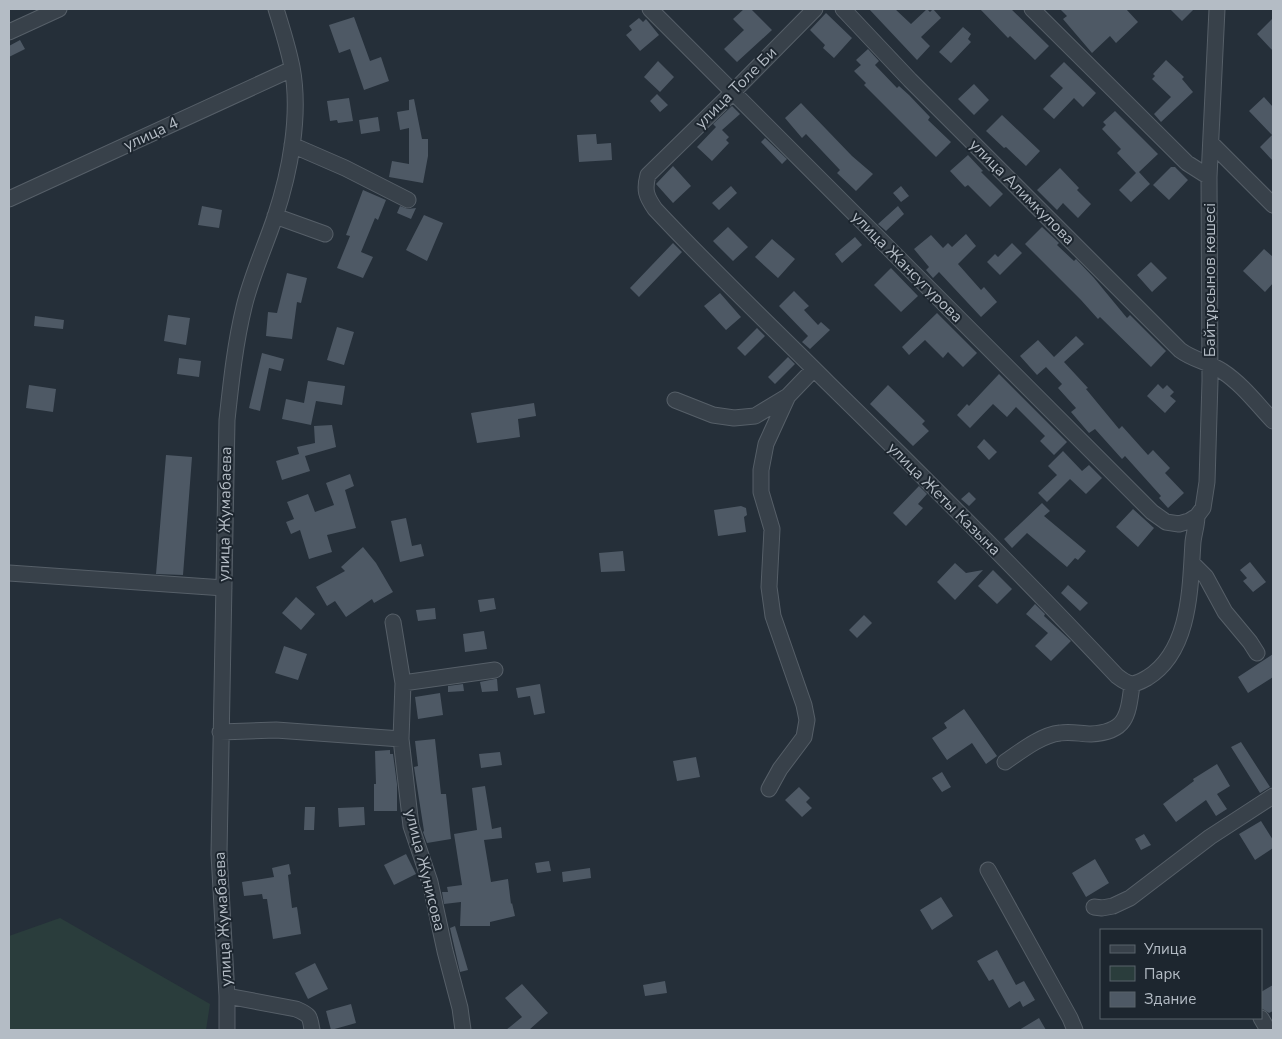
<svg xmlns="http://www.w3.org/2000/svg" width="1282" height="1039" font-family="'Nunito Sans',sans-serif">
<rect width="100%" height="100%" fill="#252f39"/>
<path fill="#2a3d3c" d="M60,918L210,1004L206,1030H9V936Z"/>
<path fill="#4e5965" d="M744,9H751L772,30L737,62L724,49L744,30L733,19Z
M869,9H895L911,24L927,9L930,12L933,9L941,18L921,37L930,46L917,60Z
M980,9H1011L1049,46L1035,60L1010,36L1008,38Z
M1060,9H1126L1138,22L1116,43L1110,36L1092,53L1063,19L1067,16Z
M1170,9H1194L1182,21Z
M826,13L852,38L834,58L823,48L825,45L810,30Z
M354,17L370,61L381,57L389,81L364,90L350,49L339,53L329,25Z
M639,18L643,22L646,19L659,35L640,51L626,35L632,30L629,26Z
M1273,18V51L1257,34Z
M963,27L971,34L968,39L971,42L951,63L939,52Z
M20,40L25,49L9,57V46Z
M868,49L879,61L875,65L897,88L899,86L909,95L930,117L928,120L951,142L936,157L864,85L866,83L854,71L861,65L856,60Z
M1166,60L1184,77L1182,79L1193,92L1161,122L1154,114L1171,97L1152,79L1155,76L1153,74Z
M658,61L674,77L660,92L644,77Z
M1064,62L1096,93L1083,107L1074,98L1054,119L1043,109L1063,88L1050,76Z
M974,84L989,100L974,115L958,99Z
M657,94L668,105L660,112L650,101Z
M1264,97L1273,107V161L1260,147L1272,135L1249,111Z
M349,98L353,121L338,123L337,120L330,121L327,101Z
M414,99L422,139H428V156L423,183L389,177L392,161L409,164V128L400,130L397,112L409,110V100Z
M801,103L852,156L873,174L856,191L837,173L840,170L806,134L802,138L785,118Z
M732,106L740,114L722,130L729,137L726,140L729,143L712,161L697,147L716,127L713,124Z
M1115,111L1158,154L1139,172L1150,184L1131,202L1119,190L1136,173L1117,153L1121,149L1102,129L1106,125L1103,122Z
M1002,115L1040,151L1026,166L1006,147L1004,148L986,131Z
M378,117L380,131L361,134L359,120Z
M596,134L597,144L611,143L612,160L579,162L577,135Z
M765,138L787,159L782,164L761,142Z
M968,155L983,171L981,172L1003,194L990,207L968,185L965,187L950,171Z
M673,166L691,186L673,203L656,184Z
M1171,167H1175L1188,180L1169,200L1153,185Z
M1060,168L1079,188L1077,190L1091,204L1078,218L1063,203L1057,210L1037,190Z
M731,186L737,193L719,210L712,203Z
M901,186L909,196L901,202L893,193Z
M363,190L386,200L378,220L375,218L361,252L373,257L363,278L337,268L350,236L346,235Z
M202,206L222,210L219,228L198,225Z
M400,206L408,209L416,208L411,219L397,213Z
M898,206L904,214L886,231L878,224Z
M424,215L443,223L427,261L406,250Z
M728,227L748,247L733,261L713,241Z
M1042,227L1059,243L1057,245L1074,261L1076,259L1094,278L1127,318L1130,315L1166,351L1151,367L1100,317L1098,319L1081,300L1025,244Z
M966,234L976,246L958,264L981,290L984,287L997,302L981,317L939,272L933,278L926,270L929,267L914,249L931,235L943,248L948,243L952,247Z
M855,237L862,245L842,263L835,254Z
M772,239L795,259L778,278L755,257Z
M673,243L682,252L639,297L630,288Z
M1012,243L1022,253L1000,275L987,262L995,254L998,257Z
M1264,249L1273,257V283L1265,292L1243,271Z
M1151,262L1167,278L1152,292L1137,275Z
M891,268L918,296L901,312L874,285Z
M287,273L307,278L301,303L297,302L292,339L266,336L268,312L277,313Z
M794,291L809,306L804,310L818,325L821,322L830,330L810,349L802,342L808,336L779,306Z
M720,293L741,317L726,330L704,306Z
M937,313L977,353L963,367L948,352L943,358L925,340L909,355L902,347Z
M168,315L190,318L186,345L164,341Z
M35,316L64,320L63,329L34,326Z
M337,327L354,332L344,365L327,360Z
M757,328L765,336L745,356L737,348Z
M1076,336L1084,344L1064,362L1088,388L1086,389L1119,429L1122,426L1148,455L1153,450L1170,468L1165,473L1184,493L1168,508L1159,498L1161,496L1125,456L1122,459L1095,429L1089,433L1071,412L1076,408L1058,388L1062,384L1046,367L1037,375L1020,356L1038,340L1054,357Z
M262,353L284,359L281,371L269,368L260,411L249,408Z
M788,357L795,364L775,384L768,377Z
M179,358L201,361L199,377L177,374Z
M999,374L1067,442L1054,455L1040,441L1045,436L1016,407L1007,417L993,404L970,428L957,415L967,404L969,406Z
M308,381L345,386L342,405L316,401L311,425L282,419L286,399L304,403Z
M1158,384L1163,389L1167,385L1174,392L1170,396L1176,401L1165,413L1147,396Z
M29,385L56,389L53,412L26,408Z
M888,385L925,421L922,424L929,431L913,446L870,404Z
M534,403L536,416L518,419L520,437L477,443L471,413Z
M332,425L336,447L305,456L310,471L282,480L276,461L299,454L297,447L315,443L314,426Z
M984,439L997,452L989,460L977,447Z
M1063,451L1082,471L1089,465L1102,478L1086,494L1070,479L1047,502L1038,493L1057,475L1048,466Z
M166,455L192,457L183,575L156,574Z
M350,474L354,486L345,490L356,528L327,535L332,552L309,559L300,530L291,534L286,522L294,519L287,502L308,494L315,512L334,505L326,483Z
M919,486L927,494L918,504L923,508L906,526L893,513Z
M969,492L976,499L969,506L961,499Z
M1042,503L1050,511L1044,516L1086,551L1078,560L1075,558L1067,567L1027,533L1012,548L1004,539Z
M741,506L746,508L747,515L744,517L746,532L718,536L714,510Z
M1133,509L1154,528L1138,547L1116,527Z
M406,518L412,546L421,544L424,556L400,562L391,521Z
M363,547L376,563L393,592L374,603L372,599L346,617L335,601L327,606L316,587L345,571L341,567Z
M623,551L625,571L601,572L599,553Z
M1250,562L1266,582L1253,592L1243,581L1247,578L1240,570Z
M955,563L966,573L983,570L955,600L937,582Z
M993,570L1012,589L997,604L978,586Z
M1068,585L1088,603L1080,611L1061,593Z
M296,597L315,614L301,630L282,613Z
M494,598L496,609L480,612L478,600Z
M1035,604L1045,614L1044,616L1071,641L1051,661L1035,646L1048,633L1026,614Z
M435,608L436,619L418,621L416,610Z
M864,615L872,623L857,638L849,630Z
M484,631L487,649L465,652L463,634Z
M284,646L307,654L298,680L275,673Z
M1273,654V677L1248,693L1238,677Z
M495,679H497L498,691L482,692L480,682Z
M463,684L464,691L448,692V686Z
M540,684L545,713L534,715L530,696L518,698L516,688Z
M440,693L443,715L418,719L415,697Z
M964,709L997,756L986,764L972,743L947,760L932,738L947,728L944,723Z
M435,739L441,794H446L451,839L427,843L423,832L424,831L414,767L418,766L415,741Z
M1241,742L1270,787L1260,793L1231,747Z
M390,750V754H393L397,784V811H374V784H376L375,751Z
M500,752L502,765L481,768L479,754Z
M696,757L700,777L677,781L673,761Z
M1217,764L1230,786L1217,794L1227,809L1216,816L1206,800L1176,822L1163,804L1194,781L1193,779Z
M942,772L951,787L942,792L932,778Z
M485,786L492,829L501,827L502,838L484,840L491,882L508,879L511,904L512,903L515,916L490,922V926H460L461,902L444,904L442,892H448L447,887L462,885L454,834L477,830L472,788Z
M799,787L810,798L806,802L812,808L802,817L785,800Z
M305,807H315L314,830H304Z
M364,807L365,825L339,827L338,808Z
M1261,821L1273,840V848L1255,860L1239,834Z
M1144,834L1151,845L1141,850L1135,839Z
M406,854L416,874L394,885L384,865Z
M1095,859L1109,883L1086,897L1072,873Z
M549,861L551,871L537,873L535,863Z
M289,864L291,874L288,875L292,908L297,907L301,934L273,939L267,899H263L262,894L244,896L242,882L274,877L272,868Z
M590,868L591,878L563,882L562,872Z
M941,897L953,916L932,930L920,910Z
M455,926L468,970L460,972L450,928Z
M997,950L1016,985L1024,981L1035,1000L1023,1007L1020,1001L1009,1008L993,979L989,981L977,961Z
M315,963L328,989L308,999L295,973Z
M665,981L667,993L645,996L643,985Z
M522,984L548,1013L529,1030H506L522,1017L505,998Z
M1273,985V1011L1269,1013L1261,1008V992Z
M351,1004L356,1023L331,1030L326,1011Z
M1039,1018L1046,1030H1019Z"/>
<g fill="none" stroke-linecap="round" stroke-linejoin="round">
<g stroke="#565f68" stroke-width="17">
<path id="street" d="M650,9L1152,512L1166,522L1179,524L1189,521L1197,516L1203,508L1207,482L1210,381L1209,177L1217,9
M815,9L733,92L648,175C644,190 646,196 655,209C711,269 770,325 828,383C926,479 1023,576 1117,676C1130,686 1133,686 1147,678C1191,651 1190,587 1193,542C1194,533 1197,525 1197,516
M843,9L910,80L1180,350C1193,360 1209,362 1222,371C1242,384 1257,404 1273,421
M1032,9L1187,163L1209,177
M9,32L59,9
M1212,144L1273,205
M292,145L345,168L408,200
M9,199L292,69
M275,216L325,234
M675,400L713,415L734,418L755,416L788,396L814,369
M1192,563L1206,577L1225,612L1250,642L1257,653
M9,573L224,588
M393,622L403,683L401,739L411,826L430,882L445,951L460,1008L463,1030
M403,683L495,670
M220,732L276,730L401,739
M1005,762C1021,751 1041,735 1060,733C1071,731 1081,734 1091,734C1127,732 1128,715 1132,685
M769,789L780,769L804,737L807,720L804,705L773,616L769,587L772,529L761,492V470L766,444L788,396
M988,870L1070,1018L1075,1030
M1094,907L1102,908L1113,906L1130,898L1210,837L1273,796
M227,996L296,1009C310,1015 310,1016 312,1030
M1261,1018L1268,1030
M227,1030V996L219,854L227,420C231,383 235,344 244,307C251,277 265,247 275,217C290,172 301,115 292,67C288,47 282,28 276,9"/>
</g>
<use href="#street" stroke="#38414a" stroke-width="15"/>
</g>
<g text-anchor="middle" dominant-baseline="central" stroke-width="4" stroke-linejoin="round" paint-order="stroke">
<g font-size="16" fill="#b4bcc5" stroke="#1d262f">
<text transform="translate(736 88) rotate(-45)">улица Толе Би</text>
<text transform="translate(151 134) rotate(-25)">улица 4</text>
<text transform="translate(1022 192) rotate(45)">улица Алимкулова</text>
<text transform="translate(907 267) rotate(45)">улица Жансугурова</text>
<text transform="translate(1210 280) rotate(-90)">Байтұрсынов көшесі</text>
<text transform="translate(944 499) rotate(45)">улица Жеты Казына</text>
<text transform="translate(225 514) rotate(-89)">улица Жумабаева</text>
<text transform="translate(425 870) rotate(76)">улица Жунисова</text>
<text transform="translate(223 919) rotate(-93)">улица Жумабаева</text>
</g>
</g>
<rect width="1282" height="1039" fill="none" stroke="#b4bcc5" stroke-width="20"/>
<rect x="1100" y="929" width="162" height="90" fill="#1d262f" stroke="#59626b"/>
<rect x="1110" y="945" width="25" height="8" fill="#38414a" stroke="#59626b"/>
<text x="1144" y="954" font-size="15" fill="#b4bcc5">Улица</text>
<rect x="1110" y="966" width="25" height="15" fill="#2a3d3c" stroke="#59626b"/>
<text x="1144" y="979" font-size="15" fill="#b4bcc5">Парк</text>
<rect x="1110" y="992" width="25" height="15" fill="#4e5965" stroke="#59626b"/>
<text x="1144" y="1004" font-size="15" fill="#b4bcc5">Здание</text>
</svg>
